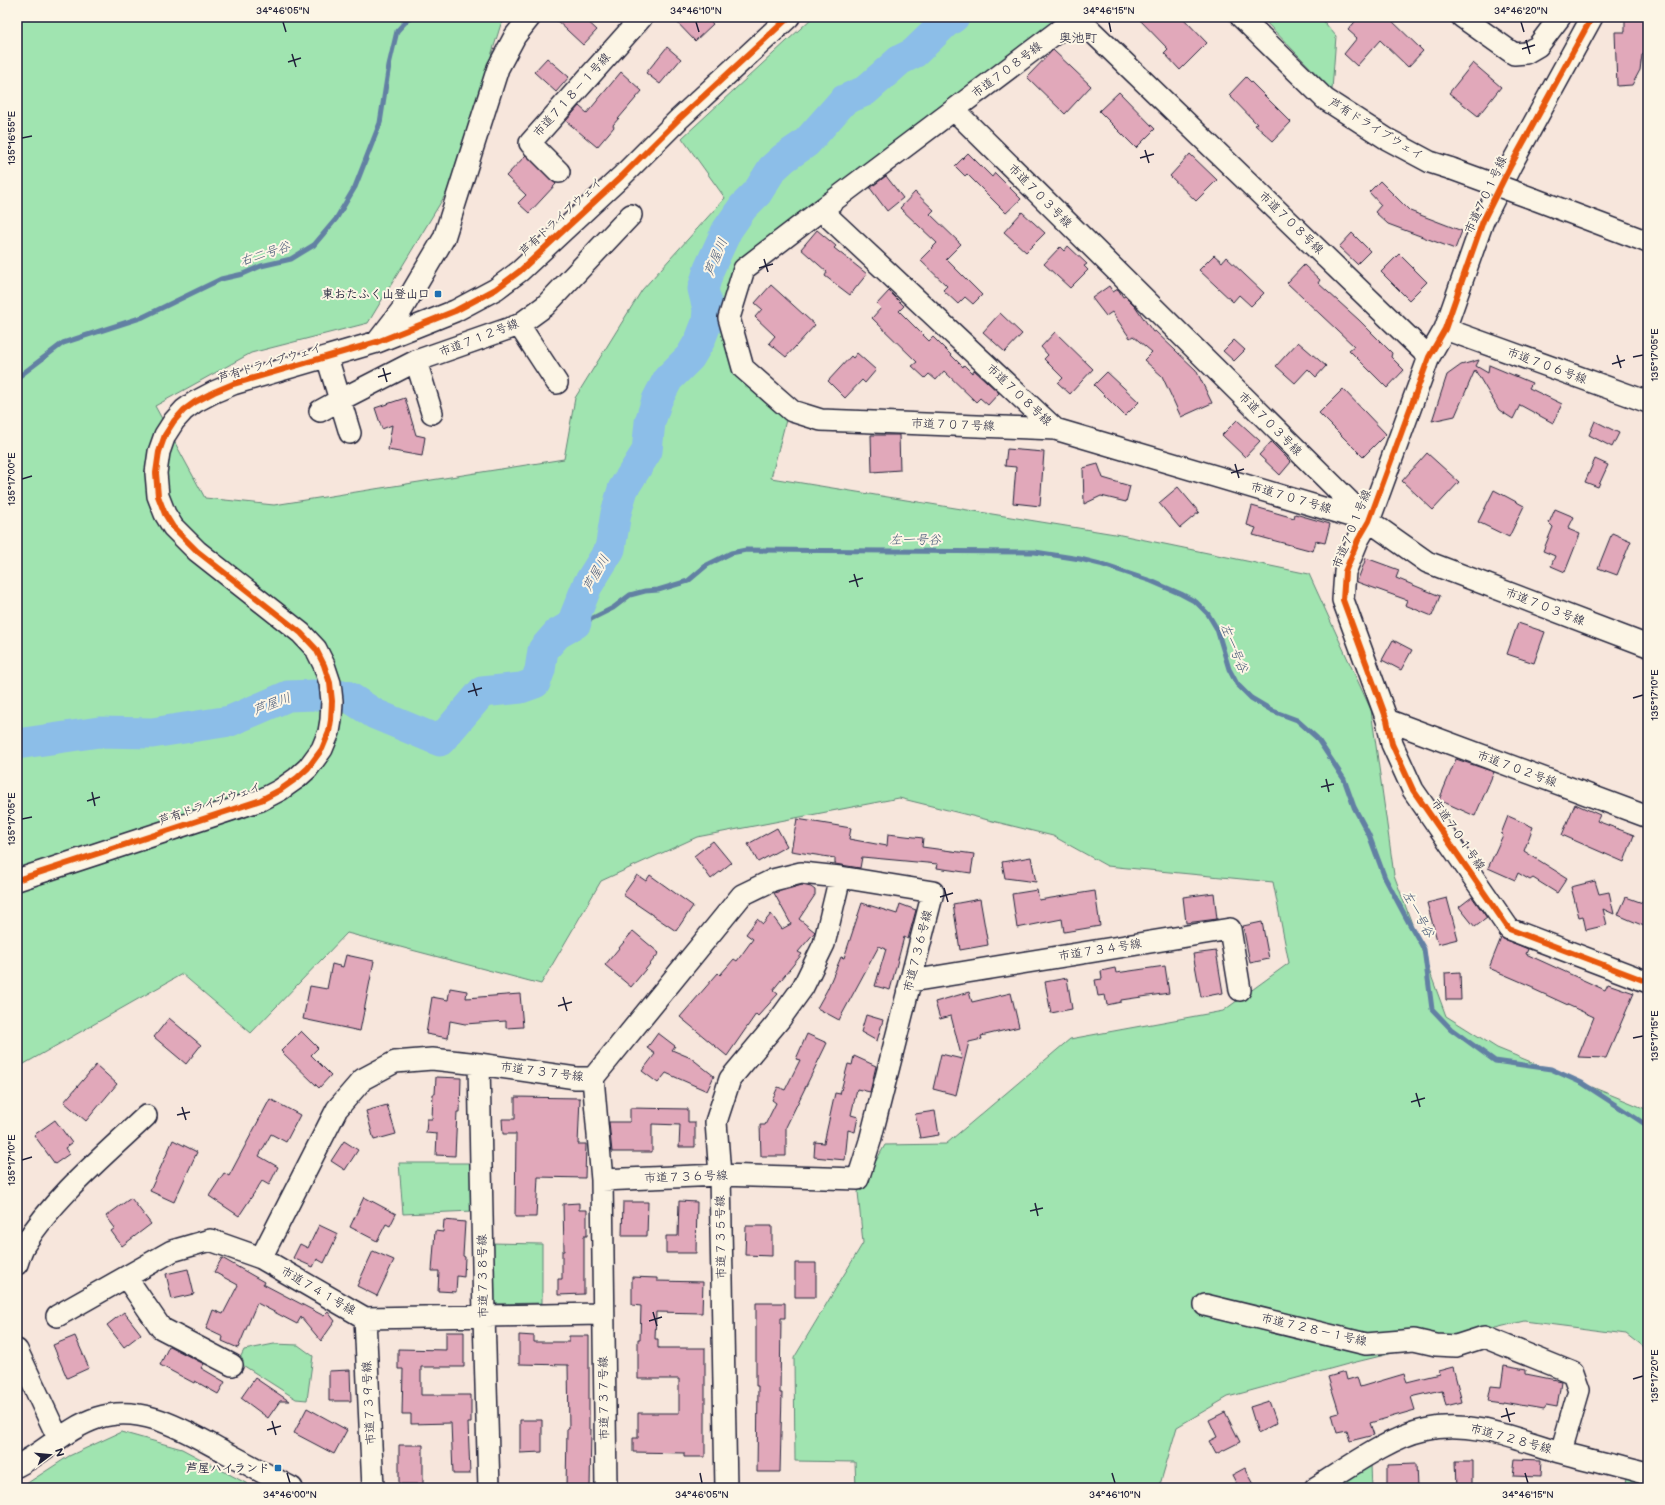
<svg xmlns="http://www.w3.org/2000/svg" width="1665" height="1505" font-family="'Balsamiq Sans','Klee One',sans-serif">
<rect width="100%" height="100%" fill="#f7e6dc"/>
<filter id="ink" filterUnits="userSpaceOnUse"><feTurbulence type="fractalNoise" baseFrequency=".025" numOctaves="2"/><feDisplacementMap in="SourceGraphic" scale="8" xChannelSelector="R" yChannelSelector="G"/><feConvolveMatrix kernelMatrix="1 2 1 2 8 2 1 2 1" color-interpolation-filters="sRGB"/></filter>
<g filter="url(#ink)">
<path fill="#a0e4b0" stroke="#618376" d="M17,17H508L501,24L450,187L368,323L251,353L155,406L205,498L274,505L564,459L575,398L642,290L725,198L682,138L813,17H1061L736,267L735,372L786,420L771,478L1121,535L1309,574L1371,710L1394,875L1446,1016L1497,1048L1648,1110V1351L1626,1334L1524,1321L1348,1364L1228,1397L1177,1427L1159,1488H856L855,1462L795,1461L794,1358L863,1243L858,1192L885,1145L946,1144L1070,1039L1223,1011L1289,963L1273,882L1107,866L1053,836L899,798L697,837L601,881L541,984L347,933L251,1033L182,974L17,1068Z
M1261,17H1320L1336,36L1332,90Z
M399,1163H470L473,1211L403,1214Z
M490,1243L542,1244V1303L493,1304Z
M274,1344L298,1345L313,1356L307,1400L296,1399L238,1362L244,1350Z
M121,1432L182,1449L255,1488H20L69,1456Z
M1371,1465L1372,1488H1336Z
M1624,1477L1648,1485V1488H1623Z"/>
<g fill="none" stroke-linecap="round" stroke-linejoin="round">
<path stroke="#6280a3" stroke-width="5" d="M17,378L63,343L143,317L221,279L243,274L261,266L291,259L314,245L336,219L355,187L380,123L389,65L397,31L410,17
M576,623H583L613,608L630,595L645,591L658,590L688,581L707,565L731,553L746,550L1035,552L1080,559L1100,564L1151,581L1181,594L1196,602L1208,614L1217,629L1229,669L1237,684L1251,698L1273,711L1297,720L1317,738L1344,779L1354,807L1369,835L1385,878L1409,923L1424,949L1432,1009L1451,1029L1495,1061L1551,1069L1582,1083L1648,1126"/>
<path stroke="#8cbee8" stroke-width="31" d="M17,744L99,732L152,733L230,721L288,696L314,695L347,696L375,714L440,741L482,692L521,688L535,683L540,670L543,650L557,634L576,623L575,616L587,586L610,549L616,513L623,489L647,451L650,422L657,400L668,379L690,357L700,340L707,322L708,309L703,289L709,269L727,230L743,207L757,193L772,169L784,158L806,143L844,100L865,91L900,60L914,53L945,23L954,17"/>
</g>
<path fill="#e1a8ba" stroke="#22223b" d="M553,17H583L597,30L583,45Z
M672,17H706L713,24L695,41Z
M1137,17H1182L1207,43L1180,70L1164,53L1168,49Z
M1359,17H1388L1423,51L1408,67L1380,40L1357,66L1344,54L1357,38L1348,30Z
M1625,17H1648V52L1642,55L1640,70L1632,85L1617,86L1615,32H1625Z
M667,47L681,59L660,84L646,73Z
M1053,50L1091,86L1065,114L1027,77Z
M547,58L569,77L556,92L534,72Z
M1473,63L1501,87L1478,116L1449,93Z
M621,72L642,91L613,125L614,127L597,147L566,121L579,106L587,113Z
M1246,77L1291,122L1273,141L1255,125L1257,124L1229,95Z
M1119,92L1155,129L1136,148L1099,111Z
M968,153L992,177L995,173L1021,199L1006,213L967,174L965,176L955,166Z
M1190,154L1217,180L1196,201L1170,176Z
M526,155L556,184L529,213L518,203L526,195L506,176Z
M886,176L903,198L887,211L870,188Z
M1380,181L1410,211L1462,231L1455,249L1388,224L1375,212L1381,205L1369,192Z
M915,192L934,210L930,214L961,244L946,259L982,295L973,304L965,297L958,304L943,290L947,286L920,260L937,243L900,208Z
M1022,212L1045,233L1026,252L1004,232Z
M817,230L836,246L834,248L867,274L850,295L825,276L827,272L801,249Z
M1352,233L1370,251L1357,264L1339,247Z
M1068,246L1087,264L1084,266L1088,270L1070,288L1044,264L1060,247L1064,251Z
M1399,254L1427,282L1409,300L1381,272Z
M1214,255L1222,262L1226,257L1264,293L1251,306L1239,295L1233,302L1199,270Z
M1304,265L1320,280L1318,283L1359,320L1392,353L1391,357L1404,370L1387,388L1349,350L1354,346L1287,283Z
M771,285L815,325L786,357L769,343L775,336L755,317L762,309L755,303Z
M1109,286L1113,292L1118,289L1123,297L1125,296L1135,306L1153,332L1155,331L1196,370L1212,403L1181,417L1162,376L1144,360L1152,352L1133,336L1130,338L1112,312L1106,316L1092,298Z
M889,291L904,306L899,311L929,341L933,337L963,367L964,365L972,373L974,370L999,393L988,405L980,398L976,402L944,371L936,380L929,374L925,378L912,366L917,362L872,318L881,308L877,304Z
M1000,313L1022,334L1005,352L983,332Z
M1055,332L1093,369L1070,394L1058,383L1063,378L1044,359L1048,355L1041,347Z
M1234,340L1245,350L1234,361L1223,351Z
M1298,342L1326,366L1316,377L1308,369L1295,383L1276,366Z
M857,353L876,370L865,383L862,380L845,398L828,381L851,356L853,358Z
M1479,360L1476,366L1488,373L1489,365L1532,383L1529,388L1562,404L1553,423L1520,405L1513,419L1499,410L1475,370L1455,416L1432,421L1447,375L1461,365Z
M1107,372L1139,402L1125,416L1094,385Z
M1343,389L1386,434L1363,457L1319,413Z
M405,398L416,435L425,437L422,456L388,450L392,425L382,429L375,408Z
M1237,420L1260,441L1245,457L1222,435Z
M1595,421L1619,433L1612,447L1589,435Z
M871,435H899L900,470L872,472Z
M1271,442L1291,462L1280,475L1259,455Z
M1007,449L1044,452L1040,506L1013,503L1016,467L1005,466Z
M1427,453L1459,482L1433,510L1402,481Z
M1595,459L1608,465L1598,487L1585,482Z
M1098,464L1103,478L1130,486L1126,502L1101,496L1084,504L1083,468Z
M1178,487L1199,512L1180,528L1159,503Z
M1494,490L1524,506L1509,537L1478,522Z
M1252,506L1294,518L1295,514L1330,524L1325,543L1316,541L1313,551L1253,535L1256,528L1247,525Z
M1555,509L1574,517L1568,529L1580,534L1565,572L1551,566L1555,556L1543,551L1553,527L1549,523Z
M1612,533L1631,541L1617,575L1598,568Z
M1366,558L1399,570L1396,578L1440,596L1432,616L1405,605L1407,600L1357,582Z
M1518,623L1545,632L1534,663L1507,654Z
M1393,640L1412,650L1401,670L1382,660Z
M1456,759L1494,772L1475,816L1439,800Z
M1575,804L1600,815L1597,821L1634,835L1624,862L1562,835Z
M1508,816L1533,827L1524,851L1567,878L1557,893L1533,878L1530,880L1518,873L1515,880L1488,868L1503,835L1501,834Z
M797,819L851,828L849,839L887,846L888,834L923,838L922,847L974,854L971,873L937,868L938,864L862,857L860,868L835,864V858L791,851Z
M777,828L787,846L758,862L748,844Z
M713,841L731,863L711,879L694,856Z
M1031,857L1036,882L1005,878L1002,862Z
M637,875L646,881L650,875L693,906L676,931L623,895Z
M1595,881L1599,894L1609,892L1614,914L1603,909L1607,925L1586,930L1583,916L1579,917L1571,887Z
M802,885L811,887L815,890V895L799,919L815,932L798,952L802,954L773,990L778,994L758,1016L756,1014L727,1056L680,1017L718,973L720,975L734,959L737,961L753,939L746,934L757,919L763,924L771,914L782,929L791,924L774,893Z
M1037,890L1039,900L1095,891L1100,926L1064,932L1062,919L1017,928L1012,894Z
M1214,893L1217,919L1186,923L1183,897Z
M1472,897L1487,918L1475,927L1459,907Z
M1626,897L1648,905V916L1644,926L1618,915Z
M1447,898L1458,939L1438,944L1427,903Z
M980,899L988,945L960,950L953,904Z
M862,903L897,914L900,904L916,910L908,939L904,937L890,990L875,986L886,949L879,946L839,1020L817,1008L827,990L841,957L844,958Z
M1262,922L1269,959L1250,963L1243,926Z
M633,931L659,953L631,987L605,965Z
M1501,938L1528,949L1526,954L1605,990L1608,984L1634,993L1606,1058L1578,1057L1594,1017L1533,989V987L1489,968Z
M1216,951L1223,993L1201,997L1193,954Z
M346,955L374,961L360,1031L303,1019L310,986L327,989L332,964L343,967Z
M1165,966L1169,993L1121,1000V1002L1107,1005L1105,995L1098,996L1095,980L1102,979L1101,971L1115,968L1116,973Z
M1460,972L1461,1000H1446L1445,973Z
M1067,978L1072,1009L1051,1013L1045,982Z
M450,988L467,991L466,998L520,994L523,1027L506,1028V1021L465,1024L450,1021L448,1038L426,1034L432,997L448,1000Z
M969,992L972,1002L1011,993L1019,1027L981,1036L982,1039L969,1042L956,1095L933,1089L941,1054L962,1059L951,1016L940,1019L935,1002Z
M866,1015L883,1020L877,1041L861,1032Z
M169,1018L201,1045L186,1064L154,1037Z
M301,1031L318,1048L311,1055L331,1075L319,1088L281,1051Z
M658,1033L675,1046L672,1050L691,1058L714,1076L707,1091L666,1073L658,1083L642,1071L655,1054L647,1048Z
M807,1034L827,1043L786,1127V1156H761L760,1125H765L776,1103L772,1100L778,1087L785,1090L800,1060L796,1059Z
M854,1056L876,1066L870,1092L857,1089L851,1115L858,1117L855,1132L848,1130L845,1160L814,1157L815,1142L824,1143L835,1093L840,1094L848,1064L852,1065Z
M96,1065L117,1084L86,1121L64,1102Z
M436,1077L461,1078L460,1112H457L455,1156L436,1155L437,1134L426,1133L427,1119H432L433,1094H435Z
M515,1097L580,1098L578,1144H586L585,1178L538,1177L536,1217H515L516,1134H503L502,1119H515Z
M270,1099L300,1115L286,1142L271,1134L259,1156L278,1167L269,1185L262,1181L239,1216L209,1196L224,1173L229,1176Z
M387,1105L396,1134L374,1140L366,1111Z
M630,1108L688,1109V1122H695V1147H679L680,1125L652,1124V1152H612L609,1122H630Z
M935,1111L939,1135L920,1138L915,1114Z
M55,1120L72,1143L65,1148L69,1154L55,1164L34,1135Z
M173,1140L197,1152L174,1202L150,1191Z
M344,1141L358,1150L345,1170L331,1161Z
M364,1197L396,1214L390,1226L386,1224L377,1241L350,1227Z
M131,1198L151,1224L122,1246L111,1231L115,1228L106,1216Z
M679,1201L697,1202L696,1253H666V1236H678Z
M623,1202H648L647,1236H622Z
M579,1203V1210H587V1236H584V1294L558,1295V1279H562V1251H564L563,1204Z
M444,1220L465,1222L463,1256L465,1257L464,1277L457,1276L456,1292L438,1291L439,1271H432L435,1231L443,1232Z
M319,1225L338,1234L324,1263L317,1259L313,1267L293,1258L300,1244L308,1248Z
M746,1226H772V1256L745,1255Z
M373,1251L394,1260L377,1296L357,1286Z
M222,1258L264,1282L263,1284L324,1316L328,1312L335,1321L321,1341L301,1317L297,1324L257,1303L238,1348L222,1341L223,1337L206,1329L213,1310L223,1314L238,1285L214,1272Z
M795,1263H816V1297H795Z
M188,1269L194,1294L172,1299L166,1274Z
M632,1277L657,1278V1281L703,1282L702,1313L656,1312L655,1339H658V1348H705V1457H684V1453L633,1452V1438H638V1413H679V1379H638V1339H640L641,1306L632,1305Z
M756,1303H785V1318H781L780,1393H782L780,1472H757L758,1386H756Z
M124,1312L141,1334L124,1347L107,1325Z
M446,1332H464V1367H421V1395H471V1423H468L470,1474H453L451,1423L411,1424V1414H402L403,1369H398V1349L446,1350Z
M519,1335L534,1336V1342H569V1336H589V1429H591L590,1488H566L567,1429H569L568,1365L519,1364Z
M75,1336L89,1368L67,1378L53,1345Z
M169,1346L204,1364L201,1368L225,1382L218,1394L195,1381L194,1383L160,1365Z
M1504,1366L1526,1370V1374L1561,1381L1557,1407L1546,1405L1543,1409L1503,1402V1403L1488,1401L1491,1386L1501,1387Z
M1453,1367L1462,1402L1446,1406L1442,1390L1411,1397L1415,1410L1370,1423L1374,1435L1350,1441L1347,1431L1337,1433L1332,1414L1339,1412L1328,1377L1345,1372L1347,1380L1357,1377L1360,1387L1404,1374L1407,1382L1439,1374L1438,1371Z
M350,1370L351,1401H329V1371Z
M255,1378L289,1401H280L268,1418L241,1398Z
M1269,1401L1277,1423L1258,1433L1250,1407Z
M307,1408L347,1430L334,1454L294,1433Z
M1225,1412L1240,1442L1216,1454L1209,1441L1217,1437L1209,1420Z
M520,1420H542V1452L520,1453Z
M399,1445H423V1484H399Z
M1515,1459L1541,1460L1540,1477L1513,1476Z
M1456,1461H1472V1488H1457Z
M1416,1464L1417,1488H1388V1465Z
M1245,1468L1256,1488H1239L1232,1475Z"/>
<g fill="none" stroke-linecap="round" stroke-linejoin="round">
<g stroke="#22223b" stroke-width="24">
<path id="minor" d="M1241,17L1325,99L1387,139L1430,162L1452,169
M1462,17L1514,54L1526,53L1538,46L1560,17
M1592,17L1511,165L1483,221L1445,329L1429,357L1369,521L1358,540L1345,572L1343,600L1387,720L1392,744L1413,790L1509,929L1648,982
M954,110L1369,521L1427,562L1648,646
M559,172L530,143L642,17
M1534,199L1648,242
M821,210L744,269L729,318L743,368L792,411L821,420L1055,429L1367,521
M519,325L557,383
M1445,329L1648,402
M377,342L401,311L444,238L498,68L515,36L530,17
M327,357L340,400L416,361L519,325L545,306L631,215
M416,361L432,413
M320,411L340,400L350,433
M1055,429L821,210L1077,17L1429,357
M1387,720L1648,817
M17,880L261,800L280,790L297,778L308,768L322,749L329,732L331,720L332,701L330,683L324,665L316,649L301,633L197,551L173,527L165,514L158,496L156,473L159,452L165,435L174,421L184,410L195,402L214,392L233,384L377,342L455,311L496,289L520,271L622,176L679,119L789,17
M911,981L1230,929L1240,990
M479,1064L484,1316L489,1488
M593,1078L742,895L773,880L801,873L840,877L933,892L870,1141L858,1179L720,1175L602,1180
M261,1258L337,1109L363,1079L395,1062L432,1059L479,1064L576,1078H593L602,1180L606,1488
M17,1264C19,1258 21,1250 25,1244C54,1197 106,1154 146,1116
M126,1277L161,1328L232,1365
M1205,1305L1366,1344L1414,1340L1436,1345L1456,1346L1484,1337L1573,1373L1579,1390L1561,1452
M57,1316L172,1251L210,1240L261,1258L365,1318L602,1314
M365,1318L373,1488
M17,1350L58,1438
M17,1466C45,1452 67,1428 97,1418C142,1403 185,1431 223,1451C246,1463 269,1476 292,1488
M726,1488L720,1175L716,1122L730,1079L780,1019L803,987L824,944L840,877
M1315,1488C1346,1469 1390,1437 1424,1430C1471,1419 1516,1439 1560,1452C1589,1460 1619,1467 1648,1475"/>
</g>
<use href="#minor" stroke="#fcf5e5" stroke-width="21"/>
<g stroke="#22223b" stroke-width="24" stroke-linecap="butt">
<path id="minor-bridge" d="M1452,169L1534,199"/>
</g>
<use href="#minor-bridge" stroke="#fcf5e5" stroke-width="21"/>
<g stroke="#fcf5e5" stroke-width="8">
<path id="cycleway" d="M1592,17L1511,165L1483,221L1445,329L1429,357L1369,521L1358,540L1345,572L1343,600L1387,720L1392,744L1413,790L1509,929L1648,982
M17,880L261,800L280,790L297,778L308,768L322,749L329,732L331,720L332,701L330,683L324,665L316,649L301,633L197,551L173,527L165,514L158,496L156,473L159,452L165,435L174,421L184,410L195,402L214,392L233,384L377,342L455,311L496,289L520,271L622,176L679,119L789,17"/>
</g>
<use href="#cycleway" stroke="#e8590c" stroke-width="6"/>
</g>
</g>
<path fill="none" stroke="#22223b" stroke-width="1.5" d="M283,22L286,32M696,22L699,32M1109,22L1111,32M1521,22L1524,32M1526,40L1530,54M1522,49L1535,45M292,54L296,67M288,62L301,58M22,138L32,136M1145,150L1149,163M1140,158L1154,154M764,259L768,272M759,268L773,264M1617,355L1621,368M1633,357L1643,355M1612,364L1625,360M383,368L387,382M378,377L391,373M1235,464L1239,478M1231,473L1244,469M22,479L32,476M854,574L858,587M849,582L863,578M473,683L477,696M468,692L482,688M1633,698L1643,695M1326,779L1329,792M1321,787L1334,784M92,792L95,806M87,801L100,797M22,819L32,817M944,888L948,902M940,897L953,893M563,997L567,1011M558,1006L572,1002M1633,1038L1643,1036M1416,1093L1420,1107M1411,1102L1425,1098M182,1107L186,1120M177,1115L190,1112M22,1160L32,1157M1035,1203L1038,1216M1030,1211L1043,1208M653,1312L657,1326M649,1321L662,1317M1633,1379L1643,1376M1506,1408L1510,1422M1501,1417L1515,1413M272,1421L276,1435M267,1430L281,1426M287,1473L290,1483M700,1473L702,1483M1112,1473L1115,1483M1525,1473L1528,1483"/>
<g fill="#1f6fb2" stroke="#fcf5e5" stroke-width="1.5">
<rect x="434" y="290" width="8" height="8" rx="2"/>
<rect x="274" y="1464" width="8" height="8" rx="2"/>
</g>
<g text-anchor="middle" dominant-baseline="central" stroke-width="4" stroke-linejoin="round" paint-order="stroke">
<g font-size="12" fill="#22223b" stroke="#fcf5e5">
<text transform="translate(1007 70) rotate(-37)">市道７０８号線</text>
<text transform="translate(572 95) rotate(-48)">市道７１８－１号線</text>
<text transform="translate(1376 129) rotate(31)">芦有ドライブウェイ</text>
<text transform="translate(1486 195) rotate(-65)">市道７０１号線</text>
<text transform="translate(1040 196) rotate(45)">市道７０３号線</text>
<text transform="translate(561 217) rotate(-43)">芦有ドライブウェイ</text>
<text transform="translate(1291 223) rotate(44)">市道７０８号線</text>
<text transform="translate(479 338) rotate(-21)">市道７１２号線</text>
<text transform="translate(270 363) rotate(-17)">芦有ドライブウェイ</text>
<text transform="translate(1547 366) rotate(20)">市道７０６号線</text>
<text transform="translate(1019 395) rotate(43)">市道７０８号線</text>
<text transform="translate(1270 424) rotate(45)">市道７０３号線</text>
<text transform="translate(953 425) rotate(2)">市道７０７号線</text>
<text transform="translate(1291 498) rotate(16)">市道７０７号線</text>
<text transform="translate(1352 529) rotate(-68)">市道７０１号線</text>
<text transform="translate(1545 607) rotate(21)">市道７０３号線</text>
<text transform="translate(1517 769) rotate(20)">市道７０２号線</text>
<text transform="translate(210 804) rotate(-19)">芦有ドライブウェイ</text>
<text transform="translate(1458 835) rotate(55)">市道７０１号線</text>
<text transform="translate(1100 950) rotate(-9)">市道７３４号線</text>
<text transform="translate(918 951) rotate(-76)">市道７３６号線</text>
<text transform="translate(542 1072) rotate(7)">市道７３７号線</text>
<text transform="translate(686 1177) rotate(-2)">市道７３６号線</text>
<text transform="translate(721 1237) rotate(-91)">市道７３５号線</text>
<text transform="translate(483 1276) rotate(-91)">市道７３８号線</text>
<text transform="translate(318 1291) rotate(30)">市道７４１号線</text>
<text transform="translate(1314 1330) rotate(13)">市道７２８－１号線</text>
<text transform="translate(604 1398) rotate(-91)">市道７３７号線</text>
<text transform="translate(369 1403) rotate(-93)">市道７３９号線</text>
<text transform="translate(1511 1439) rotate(15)">市道７２８号線</text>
</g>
<g font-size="12" font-weight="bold" fill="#22223b" stroke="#fcf5e5" text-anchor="end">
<text x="430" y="294">東おたふく山登山口</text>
<text x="270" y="1468">芦屋ハイランド</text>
</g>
<g font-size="13" fill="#22223b" stroke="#fcf5e5">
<text x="1078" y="38">奥池町</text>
</g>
<g font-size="13" font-style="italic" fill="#475978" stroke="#fcf5e5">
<text transform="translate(265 254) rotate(-18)">右二号谷</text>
<text transform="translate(716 257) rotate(-67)">芦屋川</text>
<text x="915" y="540">左一号谷</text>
<text transform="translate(596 573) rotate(-60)">芦屋川</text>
<text transform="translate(1234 648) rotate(68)">左一号谷</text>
<text transform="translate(272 704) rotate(-20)">芦屋川</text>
<text transform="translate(1418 914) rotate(61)">左一号谷</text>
</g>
</g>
<rect width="1665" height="1505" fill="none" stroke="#fcf5e5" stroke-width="44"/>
<g transform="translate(50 1455) rotate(74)" stroke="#fcf5e5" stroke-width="3" paint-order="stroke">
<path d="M0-3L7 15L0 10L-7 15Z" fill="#22223b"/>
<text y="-6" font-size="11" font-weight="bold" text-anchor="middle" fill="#22223b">N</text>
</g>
<rect x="22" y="22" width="1621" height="1461" fill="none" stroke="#22223b" stroke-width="1.5"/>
<g font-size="10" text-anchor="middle" fill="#22223b">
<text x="283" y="14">34°46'05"N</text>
<text x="696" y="14">34°46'10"N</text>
<text x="1109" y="14">34°46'15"N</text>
<text x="1521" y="14">34°46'20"N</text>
<text transform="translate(11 138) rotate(-90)" y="4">135°16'55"E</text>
<text transform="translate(1654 355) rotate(-90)" y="4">135°17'05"E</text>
<text transform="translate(11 479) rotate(-90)" y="4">135°17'00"E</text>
<text transform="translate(1654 695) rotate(-90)" y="4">135°17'10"E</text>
<text transform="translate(11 819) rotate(-90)" y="4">135°17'05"E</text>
<text transform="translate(1654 1036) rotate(-90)" y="4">135°17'15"E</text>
<text transform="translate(11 1160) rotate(-90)" y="4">135°17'10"E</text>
<text transform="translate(1654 1376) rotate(-90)" y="4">135°17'20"E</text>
<text x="290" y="1498">34°46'00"N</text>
<text x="702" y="1498">34°46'05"N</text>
<text x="1115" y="1498">34°46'10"N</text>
<text x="1528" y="1498">34°46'15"N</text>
</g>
</svg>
